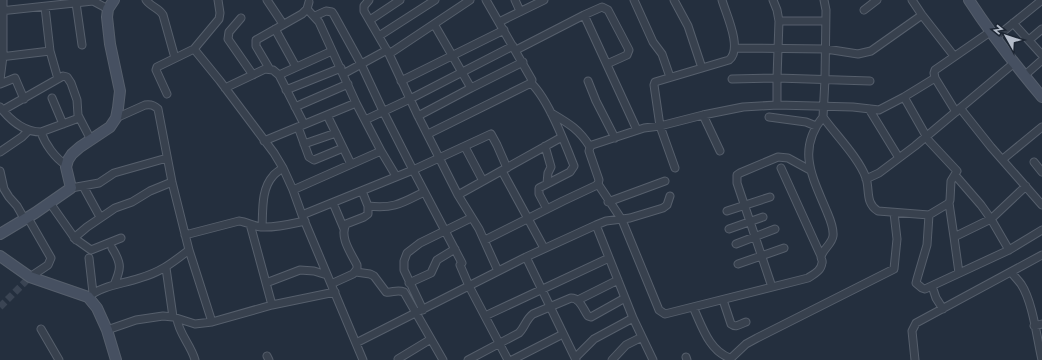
<svg xmlns="http://www.w3.org/2000/svg" width="1042" height="360" font-family="Jost,sans-serif">
<rect width="100%" height="100%" fill="#242f3e"/>
<g fill="none" stroke-linecap="round" stroke-linejoin="round">
<path stroke="#3a4453" stroke-width="7" stroke-dasharray="7 3.5" stroke-linecap="butt" d="M0,307L30,277"/>
<g stroke="#565f6c" stroke-width="9">
<path id="street" d="M93,0V1L108,9
M146,0C151,7 159,8 163,15L175,58
M218,0L220,13L219,19L194,49L220,81L274,153L283,168L293,190L302,215L363,360
M267,0L283,24
M369,0L364,6V11L389,54L418,116L458,195L479,229L498,271
M515,0L520,11
M634,0L653,42L662,54L670,77
M674,0L688,26L702,68
M773,0L777,10L779,21L777,78V105
M824,0L826,10L825,79L823,117C835,134 859,158 866,178C870,190 865,203 878,211L929,215
M912,0L922,15L954,56
M76,3L82,45
M45,7L50,51L58,79
M307,9L319,22L356,103L381,151L396,176
M864,10L877,0
M0,11L93,1
M584,15L637,130
M315,16L326,11L332,12L334,15L361,64L383,111L413,170L462,263
M241,18L229,32L228,39L253,75
M370,20L400,0
M779,21H825
M499,22L544,0
M1013,23L1042,55
M434,24L471,88
M275,29L296,67
M379,36L435,0
M995,38L1042,0
M1029,40L1042,29
M735,48L826,49L858,54L871,51L922,15
M516,50L584,15L602,7L608,10L629,50L627,55L607,64
M389,54L470,0
M0,57L50,51
M269,68L256,46V40L302,14L307,9L309,2
M343,74L387,50
M279,75L332,51
M1024,76L1042,60
M732,79L777,78L870,81
M0,80L3,56V0
M401,81L504,30
M588,81L596,101L615,138
M531,83C548,99 565,143 574,166L570,172L539,188V194L547,209
M0,84L15,78L24,99
M225,88L265,69L273,70L279,75L304,124
M286,90L341,68
M167,94L156,70L157,67L194,49
M904,97L929,141L957,171L951,181L950,200L949,203L929,215L927,245L917,279L916,283L922,288L925,289L1009,250L1042,230
M52,98L63,124
M0,107C10,120 23,132 41,132L79,118
M295,107L348,84
M960,108L991,147L1042,205
M869,109L899,158
M3,110L63,76L67,77L71,83L77,100L78,115L91,140
M956,112L935,78L934,73L935,70L990,32
M551,113C568,123 579,129 590,147
M327,115L351,164
M703,115L720,151
M418,116L471,88L523,62
M769,117L806,122L816,126
M365,120L410,99L513,46
M298,127L309,157L314,160L343,148
M41,132C45,144 55,158 66,165
M428,134L531,83L532,80L486,0
M264,141L356,103
M304,144L336,133
M545,146L551,167L548,173L547,183
M465,147L483,181
M0,152L22,137L29,130
M1003,159L1042,127
M1034,162L1042,172
M675,168L660,126L654,85L655,82L729,60C743,49 726,14 722,0
M781,168L821,256
M0,171L4,189L9,197L17,206L25,220
M502,171L544,248
M955,175L981,205L991,219L1009,250
M866,179L879,173L915,146L1014,63
M598,184L622,220L659,310L665,314L808,278C814,274 821,271 822,263C823,261 821,259 821,257C822,250 832,244 833,236C834,228 830,219 827,212C813,178 796,150 823,117
M83,186L100,217
M71,188L99,183L114,173L167,158
M293,190L381,151
M458,195L562,137
M608,202L665,181
M50,203L76,240
M333,203L344,229
M949,203L954,237L991,219L1026,186
M368,206C394,209 402,203 424,192
M727,211L770,197
M302,215L413,170L491,134L497,145L507,168
M28,218L51,258L48,265L30,277
M250,224L272,305
M596,225L633,318L653,360
M262,227C263,211 261,189 273,176C275,173 279,171 283,168
M729,229L763,217
M185,235L239,221C247,222 253,226 261,227C275,228 291,224 305,221
M954,237L959,273
M121,238L91,250L74,238L87,227L115,208L132,202L150,191L172,182
M485,240L563,201L595,186L598,184L599,180L589,151L590,147L592,145L644,128L660,126L703,115L743,107L777,105L853,107L879,110L904,97L935,78
M736,244L775,229
M112,248C122,264 121,269 114,285
M189,250L212,322
M526,257L576,360
M89,258L93,293
M738,264L784,248
M460,265L469,286L508,360
M166,268L173,317
M356,272L370,274L374,276L386,292C392,293 397,289 404,292L443,360
M1011,272C1014,276 1018,280 1021,284C1033,302 1037,339 1042,360
M266,283L300,270L314,271L327,275
M409,283L431,273L437,260L455,249
M331,284L353,274L357,269V265C351,253 339,237 346,224L364,217L368,214V206L362,191
M932,286L936,298L943,309
M772,287L737,183V175L740,173L778,157L788,158L810,170
M88,297C103,285 123,284 140,278C161,272 172,263 189,250L172,182L158,109C154,105 151,104 145,105L116,118
M578,300L618,280
M723,300L731,324C736,328 740,324 746,322
M693,307C702,326 709,351 730,358
M423,310L404,270V261L407,253L420,243L471,218
M485,316L609,258
M177,319C179,334 191,345 195,360
M1034,326L1042,324
M41,329L59,360
M107,330L136,320L163,316L173,317L195,324L212,322L272,305L335,292
M356,343L526,257L596,225L606,221L630,218L663,208L667,205L670,196
M267,356L269,360
M686,357L687,360
M575,358L594,339L633,318
M398,359L431,339
M468,360L519,333C525,327 526,319 533,314L571,298C580,298 583,309 588,316L591,317L625,298
M512,360L563,334
M612,360L626,345L642,337
M729,360L746,344L757,338L894,269L897,239L894,213
M915,360L912,331L916,323L1042,255"/>
</g>
<g stroke="#565f6c" stroke-width="12">
<path id="secondary" d="M969,0C991,34 1016,66 1042,97
M0,234L35,213L71,188L66,167L68,160L72,154L80,147L110,127L116,118L118,108L120,91L110,44L107,17L108,9L114,0
M0,256L30,277L88,297L97,308L107,330L116,360"/>
</g>
<use href="#street" stroke="#38414e" stroke-width="7"/>
<use href="#secondary" stroke="#465061" stroke-width="10"/>
</g>
<g transform="translate(1006 36) rotate(309)" stroke="#1d2633" stroke-width="3" paint-order="stroke">
<path d="M0-3L7 15L0 10L-7 15Z" fill="#b4bcc9"/>
<text y="-6" font-size="11" font-weight="bold" text-anchor="middle" fill="#b4bcc9">N</text>
</g>
</svg>
